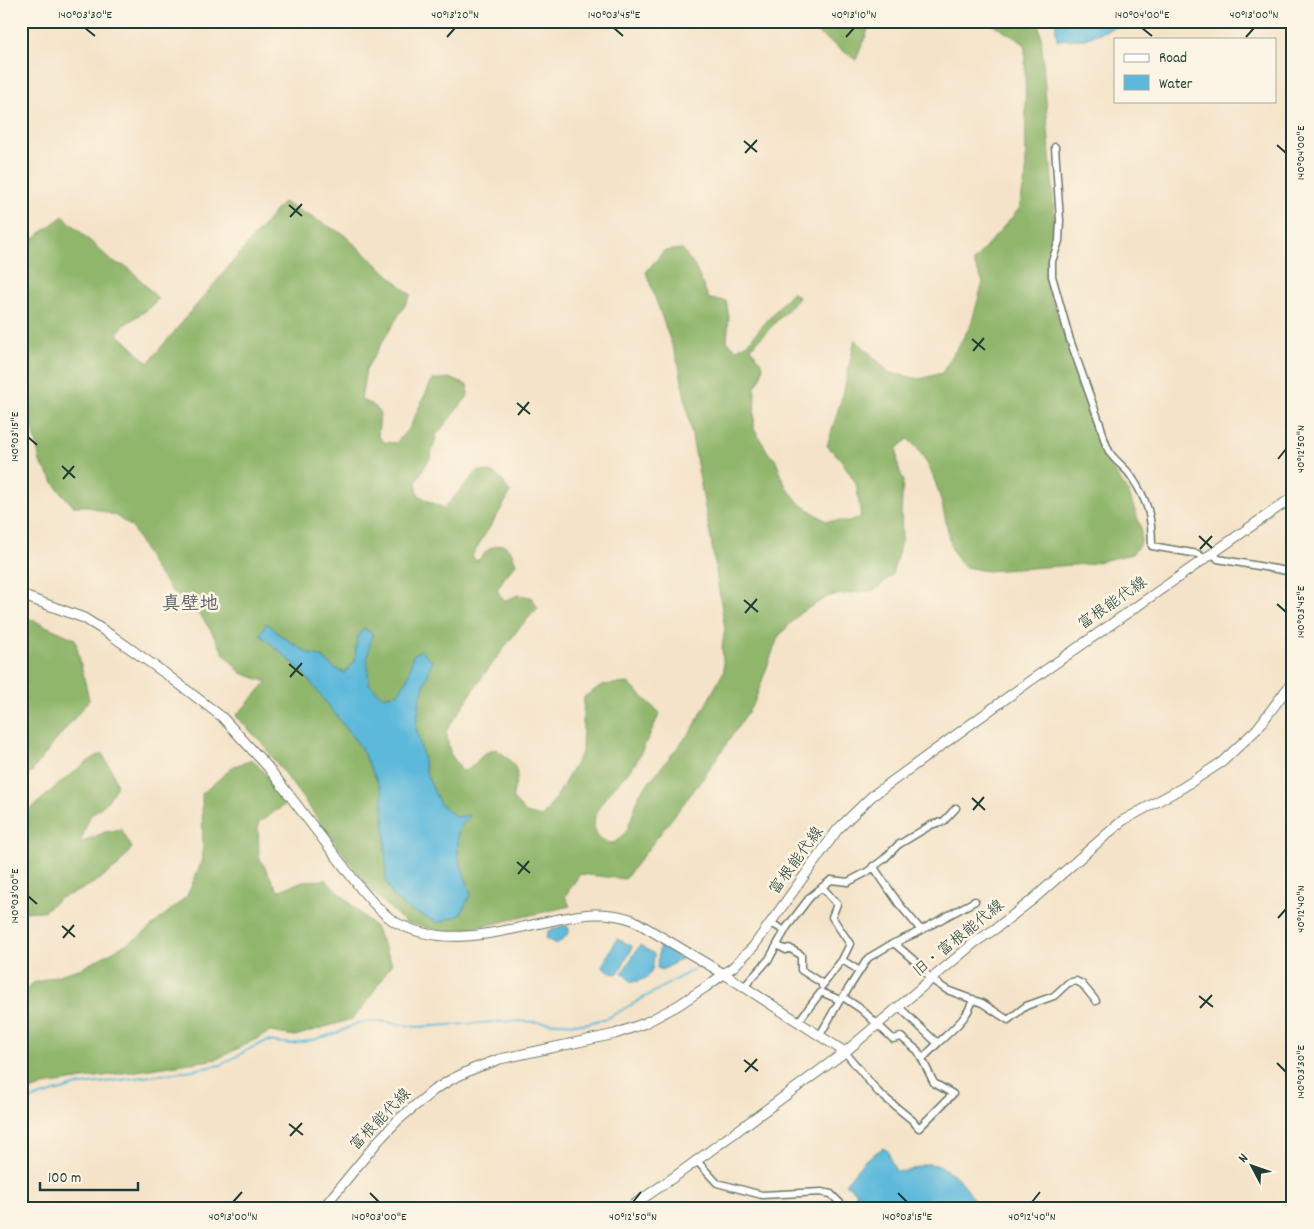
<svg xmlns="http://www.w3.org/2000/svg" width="1314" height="1229" font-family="Dekko,'Klee One',sans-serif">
<rect width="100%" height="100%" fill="#fcf5e5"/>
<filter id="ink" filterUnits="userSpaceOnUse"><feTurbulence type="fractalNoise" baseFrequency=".02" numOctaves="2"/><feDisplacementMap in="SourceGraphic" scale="10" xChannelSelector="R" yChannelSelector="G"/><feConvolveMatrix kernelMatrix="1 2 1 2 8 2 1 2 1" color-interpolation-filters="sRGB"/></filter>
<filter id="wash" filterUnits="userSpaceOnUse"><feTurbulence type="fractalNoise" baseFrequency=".0096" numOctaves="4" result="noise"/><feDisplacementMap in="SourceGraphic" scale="20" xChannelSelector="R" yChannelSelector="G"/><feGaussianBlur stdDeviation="1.12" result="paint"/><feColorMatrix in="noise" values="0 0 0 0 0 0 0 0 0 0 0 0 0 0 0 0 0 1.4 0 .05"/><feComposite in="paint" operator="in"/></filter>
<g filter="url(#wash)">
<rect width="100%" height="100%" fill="#f4e3c8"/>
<path fill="#90b66c" stroke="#587a50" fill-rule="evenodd" d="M801,21H884L870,25L856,60Z
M987,21H1038L1041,35L1055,221L1044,277L1110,466L1128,491L1141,528V543L1132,554L1088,564L987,571L965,567L957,559L952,549C943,512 938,465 908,439L897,448L898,466L903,480L901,513L902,538L892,575L875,590L829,596L800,613L778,637L754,703L704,777L625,879L580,874L565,896L570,906L488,925L443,932L405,922L371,891L262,743L236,716L267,682L241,673L224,654L213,634L202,617L171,590L154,568L132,527L116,516L88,506H73L59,490L40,462L29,407L21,414V248L63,216L113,262L127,267L133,272L158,299L147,310L124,325L117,333L148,363L283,202L343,234L411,295L366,369L361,400L372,404L380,412L378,436L384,442L396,443L410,427L432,380L449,378L467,385L468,396L437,434L430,458L416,481L418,494L428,501L444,508L478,471C497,471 501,478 510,493C499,515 484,534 472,556L477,561L490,548L503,544L511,551L516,564L504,578L497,590L504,601L518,595L531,597L538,608L519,628L481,679L446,731L450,753L462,771L468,770L485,753L496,749C504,755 516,763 517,774C518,782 512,791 513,799L526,813L542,817L556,798L582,752L584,697L602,685L628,683L660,713C652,729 645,746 636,762C625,780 585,808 596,832C600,840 606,843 614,843L627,831L640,793L692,730L724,671L722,648L725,629L711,540L679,365L646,272L664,251L682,249L695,267L709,299L726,301L729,317L727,341L736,349L746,345L792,292L799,298L751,348L763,365L761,378L755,387L754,429L769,454L775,459L786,487L799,503L826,521H849L861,517L856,483L840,458L827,446L844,391L855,339L890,373L920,379L942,373L971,325L983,282L973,262L1019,209L1026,175L1025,44ZM267,624L280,635L308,653L322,657L334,668L345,673L355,661L357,638L365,628L372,634L367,660L369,684L383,697L397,694L407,680L413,655L432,661L420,698L416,727L427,776L440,804L456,817L468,816L458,831V856L471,894L393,897L386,881L385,833L382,791L360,746L301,670L260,634Z
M21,615L75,639L89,700L38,763L21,786Z
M102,753L113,773L117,786L107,802L90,816L80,843L105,832L121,829L132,848L118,866L97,881L79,891L60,898L44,911L21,912V817C48,795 71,770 102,753Z
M253,760L289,802L258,823L259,857L278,891L303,881L326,880L375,927L392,963L367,1002L352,1019L295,1036L270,1032L217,1059L50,1084L21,1094V996L33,983L82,968L139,937L187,896L203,859L202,794L234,766Z"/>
<path fill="#5db9db" stroke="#3e7b88" d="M1055,21H1124L1118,26L1085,39L1057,40Z
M267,623L280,635L308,653L322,657L334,668L345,673L355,661L357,638L364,628L372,634L367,660L369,684L383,697L397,694L407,680L413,655L421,650L432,661L420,698L416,727L427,776L440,804L456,817L469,815L458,831V856L471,894L460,915L438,923L406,908L393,897L386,881L385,833L382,791L360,746L301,670L260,634Z
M565,925L569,928V933L557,945L546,938L548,931Z
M617,939L632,946L631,951L618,973L614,974L602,966Z
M660,943L684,955L685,957L662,970L657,968Z
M640,945L654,954C653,973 652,979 632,982L622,973Z
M883,1148L888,1151L891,1161L896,1171C911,1173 913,1167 926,1164C937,1162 953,1173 961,1181C968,1188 972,1199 978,1208H854L852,1206V1203L857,1192L845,1184L865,1160Z"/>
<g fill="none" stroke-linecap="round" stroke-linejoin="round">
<path stroke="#5db9db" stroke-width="2" d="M21,1102L75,1086L181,1072L221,1065L251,1048L267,1041L291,1044L313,1040L337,1033L358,1023L380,1021L417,1027L513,1021L584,1024L608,1018L694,969"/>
</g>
</g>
<g filter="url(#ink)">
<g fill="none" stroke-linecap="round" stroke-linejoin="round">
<g stroke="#6a7768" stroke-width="9">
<path id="street" d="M1055,147L1060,220L1059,241L1052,261V276L1070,340L1101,427C1103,436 1105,445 1110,453C1116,462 1126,468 1131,476C1148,501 1152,517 1152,546L1198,554L1204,559
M1213,553L1218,559L1293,572
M873,866L899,904L921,930
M822,887L837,904L832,917L850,944L842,960
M771,923L785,931
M894,943L917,963L932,980L947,990L982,1003L1008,1020L1026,1006L1054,996L1068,983L1076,981L1082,984L1096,1001
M777,945L786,950L789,948L801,955V970L823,984
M822,986L842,960L860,971
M743,988L769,959L787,927L810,897L831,880L848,882L867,872L884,859L898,845L931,825L944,821L956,808
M843,997L868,958L890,945L914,934L975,901
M899,1007L935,1041L939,1042C953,1029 968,1018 973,999
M798,1022L821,992L840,1000L843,997L861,1009L893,1039L901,1037L918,1051L934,1083L953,1094L919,1128L912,1120L878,1092L845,1052
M820,1035L840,1000
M922,1059L939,1042
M696,1160L717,1183L762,1195L821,1192L831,1194L845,1208"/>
</g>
<g stroke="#6a7768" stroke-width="11">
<path id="secondary" d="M21,595L84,618L111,635L166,674L222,717L267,766L361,889C371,901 383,915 397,923C446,949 503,931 554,920C583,914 605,910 633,920L724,974L845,1052
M323,1208L379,1140L398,1120L434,1090L452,1079L473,1069L500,1059L615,1034L645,1023L677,1006L706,987L733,967L753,947L838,829L872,796L1030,681L1293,497
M629,1208L677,1175L845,1052L974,943L995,929L1031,901L1122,821L1182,788L1222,762L1257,729L1293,681"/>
</g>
<use href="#street" stroke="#fff" stroke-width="6"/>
<use href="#secondary" stroke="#fff" stroke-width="9"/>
</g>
</g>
<path fill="none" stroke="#1f3d34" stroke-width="2" d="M85,28L95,36M614,28L623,36M1142,28L1152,36M447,37L455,28M846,37L854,28M1246,37L1254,28M744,141L757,152M1277,145L1286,153M745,153L757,140M289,205L302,216M290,217L302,204M972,339L985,350M973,351L984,338M517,403L530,414M518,415L529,402M28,437L37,445M1278,459L1286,449M62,466L75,478M63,479L74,466M1199,536L1212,548M1200,549L1212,536M744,600L758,612M1277,604L1286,612M745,613L757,599M289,664L303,676M290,677L302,663M972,798L985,810M973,810L984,797M517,862L530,873M518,874L529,861M28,896L37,904M1278,918L1286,909M62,926L75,937M63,938L74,925M1199,996L1213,1007M1200,1008L1212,995M744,1060L758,1071M1277,1063L1286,1072M745,1072L757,1059M289,1124L303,1135M290,1136L302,1123M370,1193L379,1202M898,1193L907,1202M233,1202L242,1192M633,1202L641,1192M1032,1202L1040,1192"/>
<g text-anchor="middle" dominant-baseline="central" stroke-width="5" stroke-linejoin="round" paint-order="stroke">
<g font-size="16" fill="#1f3d34" stroke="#fcf5e5">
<text transform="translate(1113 604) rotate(-35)">富根能代線</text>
<text transform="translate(797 861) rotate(-54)">富根能代線</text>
<text transform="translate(959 939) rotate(-39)">旧・富根能代線</text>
<text transform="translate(381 1120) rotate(-46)">富根能代線</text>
</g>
<g font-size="19" font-weight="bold" fill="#5b6166" stroke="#fcf5e5">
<text x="190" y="605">真壁地</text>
</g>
</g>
<rect width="1314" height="1229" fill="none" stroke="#fcf5e5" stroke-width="55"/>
<rect x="1114" y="38" width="162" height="65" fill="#fcf5e5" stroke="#a4ab9e"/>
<rect x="1124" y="54" width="25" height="8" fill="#ffffff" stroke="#a4ab9e"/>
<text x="1159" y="62" font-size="15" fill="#1f3d34">Road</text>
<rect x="1124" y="75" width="25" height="15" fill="#5db9db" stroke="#a4ab9e"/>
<text x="1159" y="88" font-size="15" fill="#1f3d34">Water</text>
<g transform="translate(1252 1166) rotate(311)" stroke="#fcf5e5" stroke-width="4" paint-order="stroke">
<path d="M0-4L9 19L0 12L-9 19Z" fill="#1f3d34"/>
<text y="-8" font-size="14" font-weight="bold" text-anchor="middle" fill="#1f3d34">N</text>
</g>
<path d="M40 1182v8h98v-8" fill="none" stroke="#1f3d34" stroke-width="2.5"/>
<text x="48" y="1182" font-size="15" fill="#1f3d34" stroke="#fcf5e5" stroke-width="4" paint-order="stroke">100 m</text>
<rect x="28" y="28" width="1258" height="1174" fill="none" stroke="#1f3d34" stroke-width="2"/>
<g font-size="12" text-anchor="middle" fill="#1f3d34">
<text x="85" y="18">140°03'30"E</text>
<text x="455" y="18">40°13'20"N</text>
<text x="614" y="18">140°03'45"E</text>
<text x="854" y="18">40°13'10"N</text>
<text x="1142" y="18">140°04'00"E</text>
<text x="1254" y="18">40°13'00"N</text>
<text transform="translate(1300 153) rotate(-90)" y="4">140°04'00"E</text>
<text transform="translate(14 437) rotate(-90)" y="4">140°03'15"E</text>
<text transform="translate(1300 449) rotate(-90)" y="4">40°12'50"N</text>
<text transform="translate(1300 612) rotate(-90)" y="4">140°03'45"E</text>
<text transform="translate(14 896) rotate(-90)" y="4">140°03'00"E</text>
<text transform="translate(1300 909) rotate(-90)" y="4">40°12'40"N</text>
<text transform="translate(1300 1072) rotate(-90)" y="4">140°03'30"E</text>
<text x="233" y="1220">40°13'00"N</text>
<text x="379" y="1220">140°03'00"E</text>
<text x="633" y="1220">40°12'50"N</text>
<text x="907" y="1220">140°03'15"E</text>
<text x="1032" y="1220">40°12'40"N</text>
</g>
</svg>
